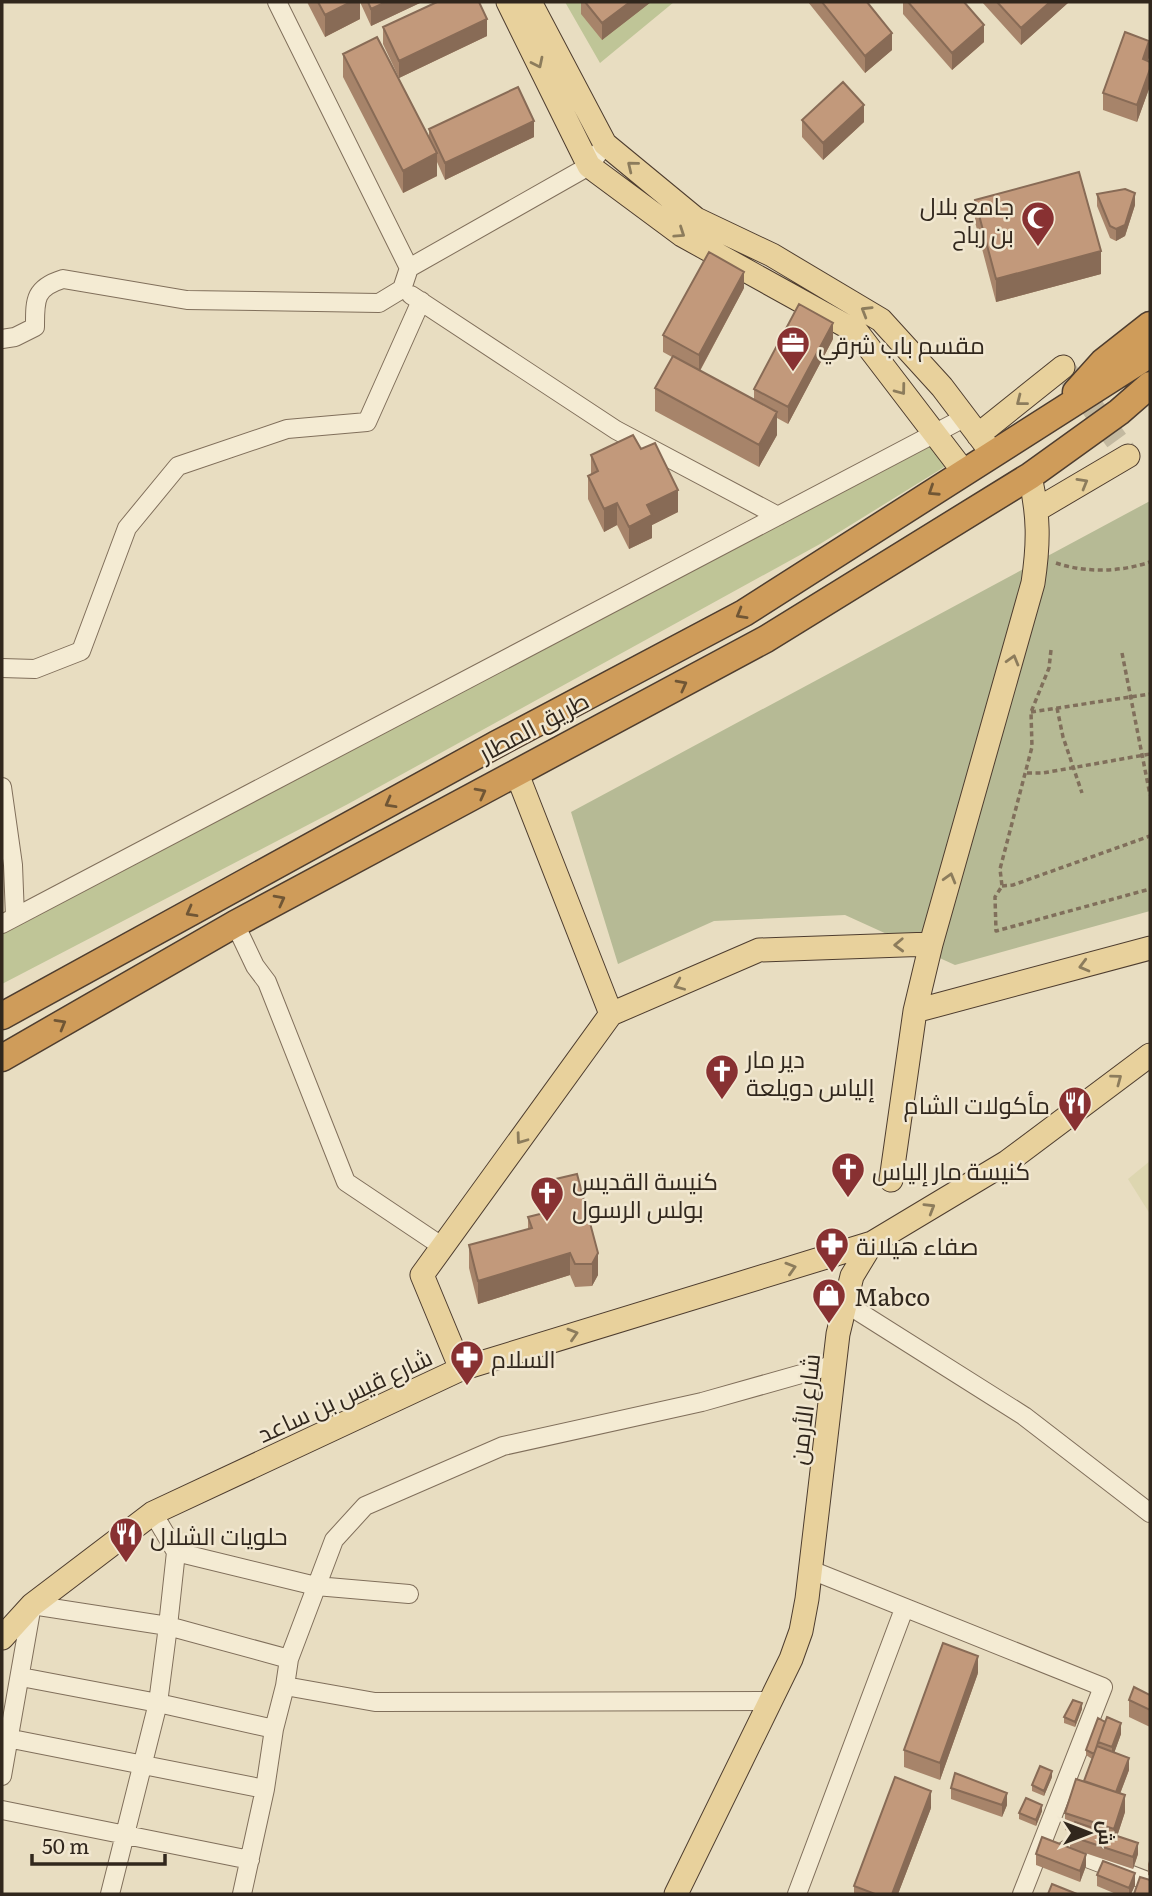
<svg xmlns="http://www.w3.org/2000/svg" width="1152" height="1896" font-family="Literata,Cairo,serif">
<rect width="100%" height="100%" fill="#e8ddc1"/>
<path fill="#ddd6b0" d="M1150,1161V1214L1128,1179Z"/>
<path fill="#bfc597" d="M565,2H674L600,63Z
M934,435L954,461L820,544L348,804L2,984V924Z"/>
<path fill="#b6ba95" d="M1150,501V911L955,965L845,915L714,921L618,964L571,812Z"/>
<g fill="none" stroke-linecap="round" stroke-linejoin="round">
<path stroke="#c3b9a0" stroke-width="23" stroke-dasharray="23 11" stroke-linecap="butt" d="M1063,367L1128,456"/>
<g stroke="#806f5b" stroke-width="20">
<path id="minor" d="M277,2L409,268
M411,295L616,430L778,516
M2,339L15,337L35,327C35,300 34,288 63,279L187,300L379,303L402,289L409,268L589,166L605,144
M2,668L35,669L81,651L127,528L178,466L287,429L367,422L421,301
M2,787L13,865L15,917
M2,924L964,418
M235,924L255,966L267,982L346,1182L443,1247
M845,1303L1024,1416L1150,1513
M176,1552L316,1586L409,1594
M811,1570L1103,1687L1022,1894
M21,1677L158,1703L274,1729
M285,1686L375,1702L771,1701
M2,1737L265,1789
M2,1776L32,1605L168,1626L289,1659
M2,1810L250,1860
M1066,1850L1150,1882
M110,1894L158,1703L168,1626L176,1552L153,1513
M242,1894L265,1789L274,1729L285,1686L289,1659L334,1540L365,1506L503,1446L702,1402L833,1365
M797,1894L904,1609"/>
</g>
<g stroke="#4e3d2f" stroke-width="25">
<path id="major" d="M508,2L589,166L682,235L857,332L964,472
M530,2L605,144L696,219L772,255L881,320L942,387L992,453
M978,435L1063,367
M1038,509L1128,456
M517,774L611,1014
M931,944L1033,583C1039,543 1039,516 1030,476
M891,1180L915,1011
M461,1369L422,1275L611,1014L759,950L931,944L915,1011L1150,948
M2,1638L32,1605L153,1513L461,1369L872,1243
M676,1894L791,1659L801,1631L807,1599L838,1334L852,1276L872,1243L1007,1162L1150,1055"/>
</g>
<g stroke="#4e3d2f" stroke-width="29">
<path id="highway" d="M1076,392L1103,362L1150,325
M2,1016L497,744L744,613L1150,354
M2,1058L235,924L766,639L1030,476L1119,412L1150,385"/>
</g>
<path stroke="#806f5b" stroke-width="3.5" stroke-dasharray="5 3.5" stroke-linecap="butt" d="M1056,563C1085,573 1121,572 1150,562
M1051,650L1049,668L1031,712L1032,747L1000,869L1002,886L995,897L996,931L1150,889
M1122,653L1150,795
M1057,708L1063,737L1082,793
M1031,712L1150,694
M1027,773H1043L1150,754
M1002,886L1013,885L1150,836"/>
<use href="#minor" stroke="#f4ebd3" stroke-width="18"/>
<use href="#major" stroke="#e8d19c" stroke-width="23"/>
<use href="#highway" stroke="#cf9c5a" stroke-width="26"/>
</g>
<path fill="#a7846a" d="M307,2H360V19L325,37Z
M360,2H422L371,26Z
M581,2H651L602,40L581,14Z
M808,2H867L892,50L865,73Z
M903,2H964L984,42L952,70L903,14Z
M982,2H1069L1021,45Z
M383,27L487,36L399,78L383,44Z
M343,54L429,138V129L534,137L445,180L437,162V176L403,193L343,77Z
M1149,58L1148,61L1150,62V86L1137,122L1103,110V93Z
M802,120L864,122L823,160L802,137Z
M1097,194L1135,205L1125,236L1116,241L1110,238L1097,206Z
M975,200L1101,274L996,302L975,222Z
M744,288L700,371L754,400V389L833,339L788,424L777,418V435L759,467L655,411V388L672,357L663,352V335Z
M641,449L678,512L652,525V538L629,549L617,525L604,532L588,499V476L591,475V455Z
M577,1174L598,1275L592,1286L575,1287L570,1275L478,1304L469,1268V1245L528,1229V1217L550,1212L547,1203V1181Z
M978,1673L940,1780L904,1767V1750Z
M1150,1695V1727L1129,1717V1700Z
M1082,1709L1075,1727L1064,1723V1717Z
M1105,1722L1121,1734L1114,1753L1129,1770L1120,1794L1125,1812L1117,1836L1138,1854L1133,1869L1070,1848V1836L1072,1832L1065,1830V1813L1084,1781L1092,1759L1086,1755V1750Z
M1052,1777L1044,1796L1032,1791V1785Z
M951,1788L1007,1805L1002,1817L951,1799Z
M931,1808L898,1894H854V1886Z
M1042,1811L1036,1826L1019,1819V1813Z
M1036,1854L1086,1866L1080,1882L1036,1865Z
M1150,1858V1876L1148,1875V1864Z
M1097,1875L1135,1885L1131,1894H1116L1097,1886Z"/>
<path fill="#886b56" d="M351,2H360V19L325,37V15Z
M386,2H422L371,26V9Z
M630,2H651L602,40V23Z
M1050,2H1069L1021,45V28Z
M487,19V36L399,78V61Z
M984,25V42L952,70V53Z
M892,33V50L865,73V56Z
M1149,41V58L1143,76V59Z
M1150,69V86L1137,122V105Z
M864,105V122L823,160V143Z
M534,121V137L445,180V163Z
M437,153V176L403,193V171Z
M1135,193V205L1125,236L1116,241V229Z
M1101,251V274L996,302V279Z
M744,272V288L699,372V355Z
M833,323V339L788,424V407Z
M777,412V435L759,467V445Z
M678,490V512L652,525V538L629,549V527L647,505Z
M617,503V525L604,532V509Z
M570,1253V1275L478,1304V1281Z
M598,1253V1275L592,1286V1264Z
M978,1656V1673L940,1780V1763Z
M1082,1703V1709L1075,1727V1722Z
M1121,1723V1734L1112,1759V1747Z
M1129,1758V1770L1116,1804V1793Z
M1052,1771V1777L1044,1796V1791Z
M931,1791V1808L898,1894H892Z
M1007,1793V1805L1002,1817V1805Z
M1125,1795V1812L1114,1846V1829Z
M1042,1805V1811L1036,1826V1820Z
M1138,1843V1854L1133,1869V1857Z
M1086,1854V1866L1080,1882V1871Z
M1135,1873V1885L1131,1894H1129V1888Z"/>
<path fill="#c2997b" stroke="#886b56" stroke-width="2" d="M318,2H351L325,15Z
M368,2H386L371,9Z
M437,2H479L487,19L399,61L383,27Z
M585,2H630L602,23Z
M822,2H867L892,33L865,56Z
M908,2H964L984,25L952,53Z
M997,2H1050L1021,28Z
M1125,32L1149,41L1143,59L1150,62V69L1137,105L1103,93Z
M377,37L437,153L403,171L343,54Z
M843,82L864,105L823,143L802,120Z
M518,87L534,121L445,163L429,129Z
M1079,172L1101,251L996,279L975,200Z
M1125,189L1135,193L1125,225L1116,229L1110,226L1097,194Z
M709,252L744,272L699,355L663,335Z
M799,304L833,323L788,407L754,389Z
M673,356L777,412L759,445L655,388Z
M633,435L641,449L655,443L678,490L647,505L652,515L629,527L617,503L604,509L588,476L598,471L591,455Z
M577,1174L598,1253L592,1264H575L570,1253L478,1281L469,1245L532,1228L528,1217L556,1210L547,1181Z
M943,1643L978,1656L940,1763L904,1750Z
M1134,1687L1150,1695V1710L1129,1700Z
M1073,1700L1082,1703L1075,1722L1064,1717Z
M1107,1717L1121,1723L1112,1747L1098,1742Z
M1098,1718L1105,1722L1094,1754L1086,1750Z
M1097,1746L1129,1758L1116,1792L1084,1781Z
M1040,1766L1052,1771L1044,1791L1032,1785Z
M955,1773L1007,1793L1002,1805L951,1788Z
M895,1777L931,1791L892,1894H875L854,1886Z
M1076,1779L1125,1795L1114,1829L1065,1813Z
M1026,1798L1042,1805L1036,1820L1019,1813Z
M1075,1822L1138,1843L1133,1857L1070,1836Z
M1042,1837L1086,1854L1080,1871L1036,1854Z
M1103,1861L1135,1873L1129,1888L1097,1875Z
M1140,1877L1150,1880V1894H1134Z
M1052,1884L1077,1894H1048Z"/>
<defs><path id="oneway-chevron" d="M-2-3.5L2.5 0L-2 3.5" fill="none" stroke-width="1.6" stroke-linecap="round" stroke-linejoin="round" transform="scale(1.75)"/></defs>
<g stroke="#8c7c5c">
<use href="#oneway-chevron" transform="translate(538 63) rotate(64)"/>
<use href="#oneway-chevron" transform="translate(632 166) rotate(-141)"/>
<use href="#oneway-chevron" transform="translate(680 233) rotate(34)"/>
<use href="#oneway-chevron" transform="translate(866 311) rotate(-149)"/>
<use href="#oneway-chevron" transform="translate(901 390) rotate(53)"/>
<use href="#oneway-chevron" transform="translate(1021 401) rotate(142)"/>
<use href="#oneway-chevron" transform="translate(1083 483) rotate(-30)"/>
<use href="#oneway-chevron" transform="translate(1013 660) rotate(-74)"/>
<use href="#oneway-chevron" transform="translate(950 878) rotate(-74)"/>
<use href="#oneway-chevron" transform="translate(899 945) rotate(178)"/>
<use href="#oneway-chevron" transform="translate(1084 966) rotate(165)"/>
<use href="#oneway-chevron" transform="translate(679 985) rotate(157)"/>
<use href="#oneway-chevron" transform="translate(1117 1079) rotate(-37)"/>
<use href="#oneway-chevron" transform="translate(521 1139) rotate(126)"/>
<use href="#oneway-chevron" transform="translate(930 1208) rotate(-31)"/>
<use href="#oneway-chevron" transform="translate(791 1268) rotate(-17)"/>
<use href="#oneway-chevron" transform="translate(573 1334) rotate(-17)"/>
</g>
<g stroke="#705635">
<use href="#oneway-chevron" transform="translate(933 491) rotate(147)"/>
<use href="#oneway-chevron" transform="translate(741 614) rotate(150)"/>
<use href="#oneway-chevron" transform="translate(682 685) rotate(-28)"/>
<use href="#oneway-chevron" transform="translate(481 793) rotate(-28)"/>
<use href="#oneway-chevron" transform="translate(390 803) rotate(151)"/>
<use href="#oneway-chevron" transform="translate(280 900) rotate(-28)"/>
<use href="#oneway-chevron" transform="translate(191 912) rotate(151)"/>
<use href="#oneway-chevron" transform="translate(61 1024) rotate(-30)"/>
</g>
<defs>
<g id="mosque-pin" transform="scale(1.75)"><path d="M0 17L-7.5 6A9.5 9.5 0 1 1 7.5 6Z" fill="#883132" stroke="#f1e7d0"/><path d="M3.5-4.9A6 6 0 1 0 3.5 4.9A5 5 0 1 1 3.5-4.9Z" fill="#fff"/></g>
<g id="office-pin" transform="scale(1.75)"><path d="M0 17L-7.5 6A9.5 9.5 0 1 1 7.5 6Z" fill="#883132" stroke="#f1e7d0"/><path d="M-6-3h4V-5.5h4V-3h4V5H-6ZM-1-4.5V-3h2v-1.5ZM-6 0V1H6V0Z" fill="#fff"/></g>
<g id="church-pin" transform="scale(1.75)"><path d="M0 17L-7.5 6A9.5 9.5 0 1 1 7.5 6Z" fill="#883132" stroke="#f1e7d0"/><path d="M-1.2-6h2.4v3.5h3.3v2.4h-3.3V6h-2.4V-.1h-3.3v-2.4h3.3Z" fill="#fff"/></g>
<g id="restaurant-pin" transform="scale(1.75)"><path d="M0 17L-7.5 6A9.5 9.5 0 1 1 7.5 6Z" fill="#883132" stroke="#f1e7d0"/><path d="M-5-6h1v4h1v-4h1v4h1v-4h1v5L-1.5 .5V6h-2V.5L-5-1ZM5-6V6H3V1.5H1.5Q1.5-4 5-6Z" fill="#fff"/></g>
<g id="pharmacy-pin" transform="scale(1.75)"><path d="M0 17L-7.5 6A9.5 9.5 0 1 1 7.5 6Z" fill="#883132" stroke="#f1e7d0"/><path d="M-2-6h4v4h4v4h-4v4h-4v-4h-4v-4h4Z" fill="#fff"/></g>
<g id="shop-pin" transform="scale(1.75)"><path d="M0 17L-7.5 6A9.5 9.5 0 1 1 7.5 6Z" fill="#883132" stroke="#f1e7d0"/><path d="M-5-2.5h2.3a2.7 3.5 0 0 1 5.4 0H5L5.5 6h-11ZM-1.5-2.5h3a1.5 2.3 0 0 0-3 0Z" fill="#fff"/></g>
</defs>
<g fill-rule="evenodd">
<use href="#mosque-pin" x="1038" y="218"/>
<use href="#office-pin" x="793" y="343"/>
<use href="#church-pin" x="722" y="1071"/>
<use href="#restaurant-pin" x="1075" y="1103"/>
<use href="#church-pin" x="848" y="1169"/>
<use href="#church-pin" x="547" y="1193"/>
<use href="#pharmacy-pin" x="832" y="1244"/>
<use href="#shop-pin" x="829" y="1295"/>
<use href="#pharmacy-pin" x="467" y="1357"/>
<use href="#restaurant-pin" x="126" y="1534"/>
</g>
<g text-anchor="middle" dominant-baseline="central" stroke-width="5" stroke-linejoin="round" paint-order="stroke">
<g font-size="24" fill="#31271d" stroke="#f1e7d0" text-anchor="start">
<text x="1014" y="204" text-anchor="end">جامع بلال<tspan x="1014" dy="28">بن رباح</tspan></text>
<text x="818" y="343">مقسم باب شرقي</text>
<text x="746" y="1057">دير مار<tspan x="746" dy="28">إلياس دويلعة</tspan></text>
<text x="1050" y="1103" text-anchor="end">مأكولات الشام</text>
<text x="872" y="1169">كنيسة مار إلياس</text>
<text x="572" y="1179">كنيسة القديس<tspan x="572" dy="28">بولس الرسول</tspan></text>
<text x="856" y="1244">صفاء هيلانة</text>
<text x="854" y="1295">Mabco</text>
<text x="491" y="1357">السلام</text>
<text x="150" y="1534">حلويات الشلال</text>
</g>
<g font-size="24" fill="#31271d" stroke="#f1e7d0">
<text transform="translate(533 725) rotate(-28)">طريق المطار</text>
<text transform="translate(344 1394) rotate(-25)">شارع قيس بن ساعد</text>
<text transform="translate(803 1409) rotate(-83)">شارع الأرمن</text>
</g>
</g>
<rect width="1152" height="1896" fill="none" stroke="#31271d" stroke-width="7"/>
<g transform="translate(1089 1833) rotate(90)" stroke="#f1e7d0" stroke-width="5" paint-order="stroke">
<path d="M0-5L12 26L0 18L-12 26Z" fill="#31271d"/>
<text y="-10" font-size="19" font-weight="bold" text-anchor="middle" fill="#31271d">ش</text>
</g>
<path d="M32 1854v10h133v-10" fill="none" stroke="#31271d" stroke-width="3.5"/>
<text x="42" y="1854" font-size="21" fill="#31271d" stroke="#f1e7d0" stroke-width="5" paint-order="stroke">50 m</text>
</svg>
